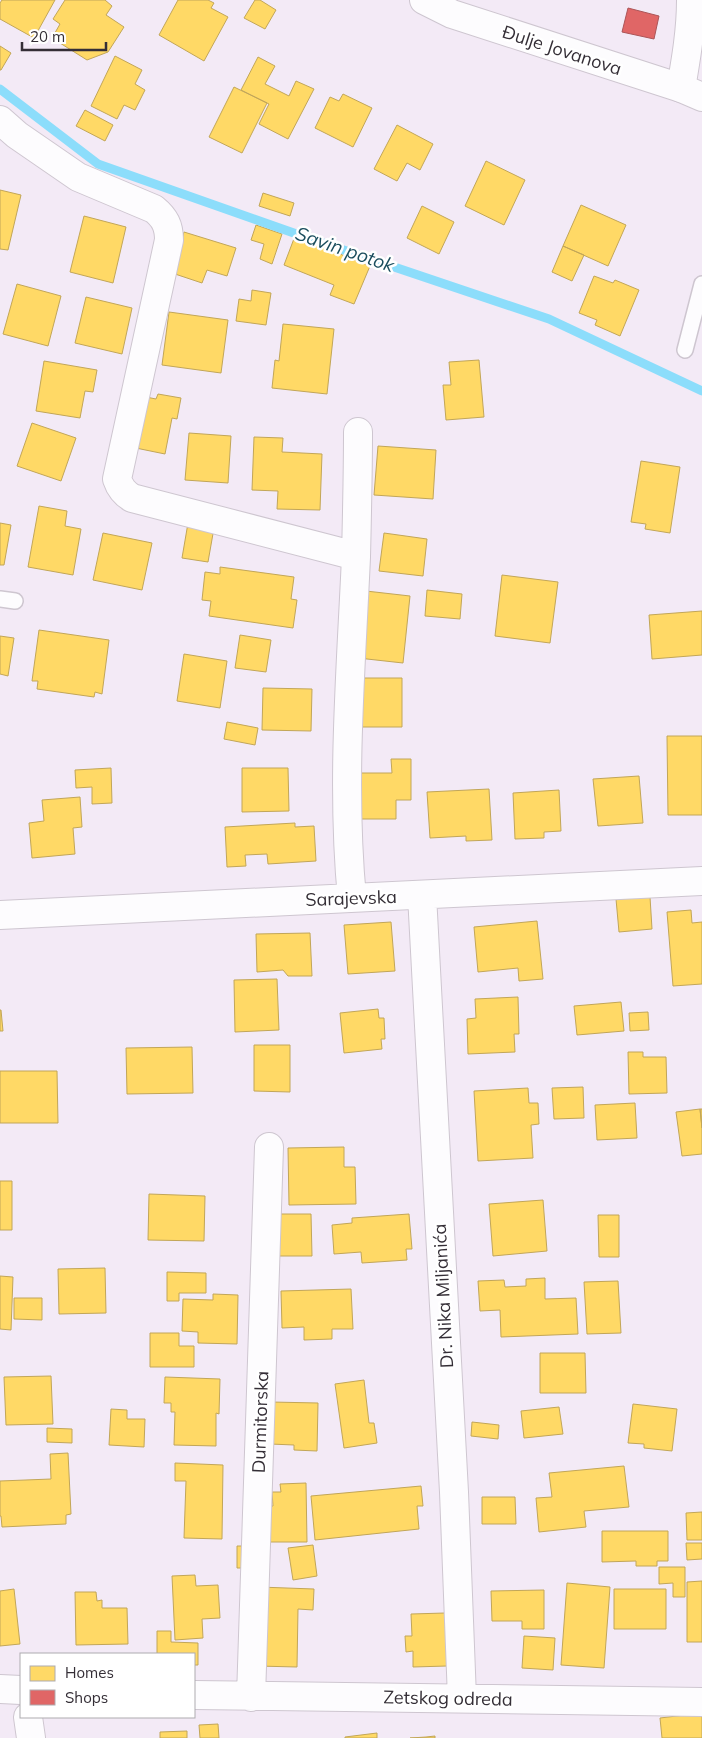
<svg xmlns="http://www.w3.org/2000/svg" width="702" height="1738" font-family="Mulish,sans-serif">
<rect width="100%" height="100%" fill="#f3eaf6"/>
<path fill="#ffd966" stroke="#c2a658" d="M2,0H55L34,38L0,19V3Z
M65,0H105L112,6L106,15L124,27L108,52L87,60L52,38L60,24L53,19Z
M178,0H208L214,3L211,8L228,17L204,61L159,35Z
M255,0H260L276,10L265,29L244,18Z
M0,46L11,53L1,70H0Z
M115,56L142,70L135,84L145,90L135,110L124,105L117,119L91,106Z
M258,57L275,66L265,84L289,96L296,81L314,89L288,139L259,124L269,104L241,90Z
M234,87L267,103L242,153L209,137Z
M343,94L372,108L353,147L315,128L330,97L339,101Z
M85,110L113,125L105,141L76,126Z
M397,125L433,144L420,170L407,163L397,181L374,169Z
M486,161L525,180L504,225L465,206Z
M0,190L21,195L8,250L0,249Z
M263,193L294,203L290,216L259,206Z
M581,205L626,225L608,266L563,246Z
M422,206L454,222L439,254L407,238Z
M84,216L126,227L113,283L70,272Z
M256,225L282,234L272,264L260,259L264,244L251,240Z
M184,232L236,248L227,276L207,270L202,283L172,273Z
M295,236L370,266L354,304L330,295L334,285L284,265Z
M563,246L584,255L572,281L552,272Z
M594,276L613,283L615,280L639,290L620,336L595,325L597,320L579,313Z
M17,284L61,296L48,346L3,334Z
M252,290L271,293L266,325L236,321L239,299L251,301Z
M86,297L132,308L122,354L75,343Z
M169,312L228,320L221,373L162,365Z
M283,324L334,329L327,394L272,388L275,360L279,361Z
M479,360L484,417L446,420L443,385H451L449,362Z
M44,361L97,370L93,392L85,391L80,418L36,411Z
M158,394L181,398L177,419L172,418L165,454L126,446L136,395L156,399Z
M32,423L76,438L61,481L17,466Z
M189,433L231,436L228,483L185,480Z
M254,437L283,438L282,452L322,454L320,510L277,509L278,491L252,490Z
M378,446L436,450L433,499L374,495Z
M641,461L680,467L670,533L645,529L646,524L631,522Z
M39,506L67,511L65,526L81,529L73,575L28,567Z
M0,523L11,525L4,565H0Z
M188,523L214,528L208,562L182,558Z
M103,533L152,543L142,590L93,580Z
M384,533L427,539L423,576L379,571Z
M220,567L294,577L291,599L297,600L293,628L209,616L211,601L202,600L205,572L220,574Z
M502,575L558,582L550,643L495,636Z
M427,590L462,594L460,619L425,616Z
M366,591L410,596L403,663L358,658Z
M702,611V655L652,659L649,615Z
M39,630L109,640L102,694L95,692L94,697L37,689L38,681H32Z
M240,635L271,640L266,672L235,668Z
M0,636L14,638L8,676L0,674Z
M184,654L227,661L220,708L177,701Z
M359,678H402V727H358Z
M263,688L312,689L311,731L262,730Z
M227,722L258,728L255,745L224,739Z
M667,736H702V815H668Z
M391,759H411V800H396V819H358V773H392Z
M111,768L112,803L92,804V787L76,788L75,770Z
M242,768H288L289,811L242,812Z
M639,776L643,823L598,826L593,779Z
M489,789L492,840L466,841V836L430,838L427,792Z
M559,790L561,831L544,832V838L515,839L513,793Z
M80,797L82,827L73,828L75,854L32,858L29,823L44,821L42,800Z
M295,823V827L314,826L316,861L268,864L267,854L245,855L246,866L227,867L225,827Z
M650,897L652,929L619,932L616,899Z
M691,910L692,923L702,922V984L673,986L667,912Z
M537,921L543,979L519,981L518,968L478,972L474,927Z
M391,922L395,971L348,974L344,925Z
M310,933L312,976H288L283,970L257,972L256,934Z
M277,979L279,1030L235,1032L234,980Z
M518,997L519,1034H514L515,1052L468,1054L467,1019L476,1018L475,999Z
M621,1002L624,1031L577,1035L574,1006Z
M378,1009L379,1018H384L385,1039H381L382,1049L344,1053L340,1013Z
M0,1010H1L3,1031H0Z
M648,1012L649,1030L630,1031L629,1013Z
M254,1045H290V1092L254,1091Z
M192,1047L193,1093L127,1094L126,1048Z
M628,1052H643V1057H666L667,1093L629,1094Z
M0,1071H57L58,1123H0Z
M583,1087L584,1118L554,1119L552,1088Z
M528,1088L529,1103H538L539,1124L531,1125L533,1158L478,1161L474,1091Z
M635,1103L637,1138L597,1140L595,1105Z
M700,1109L702,1128V1154L682,1156L676,1112Z
M700,1109H702V1128Z
M344,1147V1167H355L356,1204L289,1205L288,1148Z
M0,1181H12V1230H0Z
M149,1194L205,1196L204,1241L148,1240Z
M543,1200L547,1251L493,1256L489,1204Z
M276,1214H311L312,1256H276Z
M409,1214L412,1249H406L407,1260L362,1263L361,1252L334,1254L332,1225L352,1223V1218Z
M598,1215H619V1257H599Z
M105,1268L106,1313L59,1314L58,1269Z
M167,1272L206,1273V1293H179V1301H167Z
M0,1276L13,1277L11,1330L0,1329Z
M545,1278V1299L576,1298L578,1334L501,1337L500,1310L480,1311L478,1281L504,1280L505,1287L526,1286V1279Z
M618,1281L621,1333L587,1334L584,1282Z
M351,1289L353,1329H332V1339L304,1340V1327L282,1328L281,1291Z
M213,1294L238,1295L237,1344L198,1343V1332L182,1331L183,1299L213,1300Z
M14,1298H42V1320L14,1319Z
M150,1333H179V1346H194V1367H150Z
M540,1353H585L586,1393H540Z
M51,1376L53,1424L6,1425L4,1377Z
M165,1377L220,1379L219,1414L216,1413V1446L174,1445L175,1412H171V1403H164Z
M364,1380L369,1423H374L377,1443L344,1448L335,1384Z
M271,1402L318,1403L317,1451L294,1450V1445L270,1444Z
M633,1404L677,1409L672,1451L644,1448V1444L628,1443Z
M559,1407L563,1434L524,1438L521,1411Z
M111,1409L127,1410V1419H145L144,1447L109,1445Z
M472,1422L499,1425L498,1439L471,1436Z
M47,1428L72,1429V1443L47,1442Z
M68,1453L71,1514L66,1515V1524L2,1527L1,1516H0V1481L51,1479L50,1454Z
M175,1463L223,1465L222,1539L184,1538L186,1481H175Z
M624,1466L629,1507L584,1511L586,1527L539,1532L536,1498L552,1497L549,1473Z
M306,1483L307,1542H267V1506H273L272,1492H281L280,1484Z
M421,1486L423,1506H417L419,1529L315,1540L311,1496Z
M482,1497H515L516,1524H482Z
M702,1512V1540H687L686,1513Z
M602,1531H668V1561H657V1566H636V1561L602,1562Z
M686,1543H702V1559L687,1560Z
M313,1545L317,1576L293,1580L288,1548Z
M237,1546H250V1568H237Z
M659,1567H685V1597H673V1583L659,1584Z
M195,1575L196,1586L218,1585L220,1618L202,1619L203,1638L175,1640L172,1576Z
M702,1581V1642H687V1582Z
M567,1583L610,1587L604,1668L561,1665Z
M259,1587L314,1589L313,1610L298,1609L297,1667L257,1666Z
M14,1589L20,1644L0,1646V1591Z
M614,1589H666V1629H614Z
M544,1590V1629H522V1621H492L491,1591Z
M75,1592H96L97,1601L102,1600V1608H127L128,1644L76,1645Z
M445,1613L447,1666L413,1667V1651L406,1652L405,1636H412L411,1614Z
M157,1631H171V1642L198,1643V1665H194V1654H157Z
M524,1636L555,1638L553,1670L522,1668Z
M702,1713V1738H662L660,1718Z
M218,1724L219,1738H200L199,1725Z
M187,1731V1738H160V1732Z
M377,1733V1738H345V1737Z
M435,1736V1738H410L426,1737Z"/>
<path fill="#e06666" stroke="#ac5558" d="M628,8L659,16L654,39L622,32Z"/>
<g fill="none" stroke-linecap="round" stroke-linejoin="round">
<path stroke="#8cddfb" stroke-width="9" d="M0,89L98,164L308,238L549,319L702,391"/>
<g stroke="#cec6d0" stroke-width="18">
<path id="lane" d="M685,350L702,284
M0,599L15,601"/>
</g>
<g stroke="#cec6d0" stroke-width="30">
<path id="street" d="M681,88C686,59 691,30 691,0
M0,120L17,135L78,177L154,209C165,218 169,226 169,240L117,479C120,488 124,493 132,498L356,556
M422,895L454,1492L462,1698
M352,898C341,784 351,670 356,557C357,515 358,473 358,432
M0,915L702,881
M0,1689L21,1690
M194,1695L702,1702
M251,1697L269,1147
M28,1717L31,1738"/>
</g>
<g stroke="#cec6d0" stroke-width="30">
<path id="secondary" d="M424,0L452,14L681,88L702,97"/>
</g>
<use href="#lane" stroke="#fdfcfe" stroke-width="15"/>
<use href="#street" stroke="#fdfcfe" stroke-width="28"/>
<use href="#secondary" stroke="#fdfcfe" stroke-width="28"/>
</g>
<g text-anchor="middle" dominant-baseline="central" stroke-width="5" stroke-linejoin="round" paint-order="stroke">
<g font-size="18" fill="#342e36" stroke="#fff">
<text transform="translate(562 50) rotate(18)">Đulje Jovanova</text>
<text transform="translate(351 898) rotate(-2)">Sarajevska</text>
<text transform="translate(443 1296) rotate(-93)">Dr. Nika Miljanića</text>
<text transform="translate(260 1422) rotate(-88)">Durmitorska</text>
<text transform="translate(448 1698) rotate(1)">Zetskog odreda</text>
</g>
<g font-size="19" font-style="italic" fill="#1b4e5e" stroke="#fff">
<text transform="translate(345 249) rotate(19)">Savin potok</text>
</g>
</g>
<rect x="20" y="1653" width="175" height="65" fill="#ffffff" stroke="#aeabaf"/>
<rect x="30" y="1666" width="25" height="15" fill="#ffd966" stroke="#aeabaf"/>
<text x="65" y="1678" font-size="15" fill="#342e36">Homes</text>
<rect x="30" y="1690" width="25" height="15" fill="#e06666" stroke="#aeabaf"/>
<text x="65" y="1703" font-size="15" fill="#342e36">Shops</text>
<path d="M22 42v8h84v-8" fill="none" stroke="#342e36" stroke-width="2.5"/>
<text x="30" y="42" font-size="15" fill="#342e36" stroke="#ffffff" stroke-width="4" paint-order="stroke">20 m</text>
</svg>
